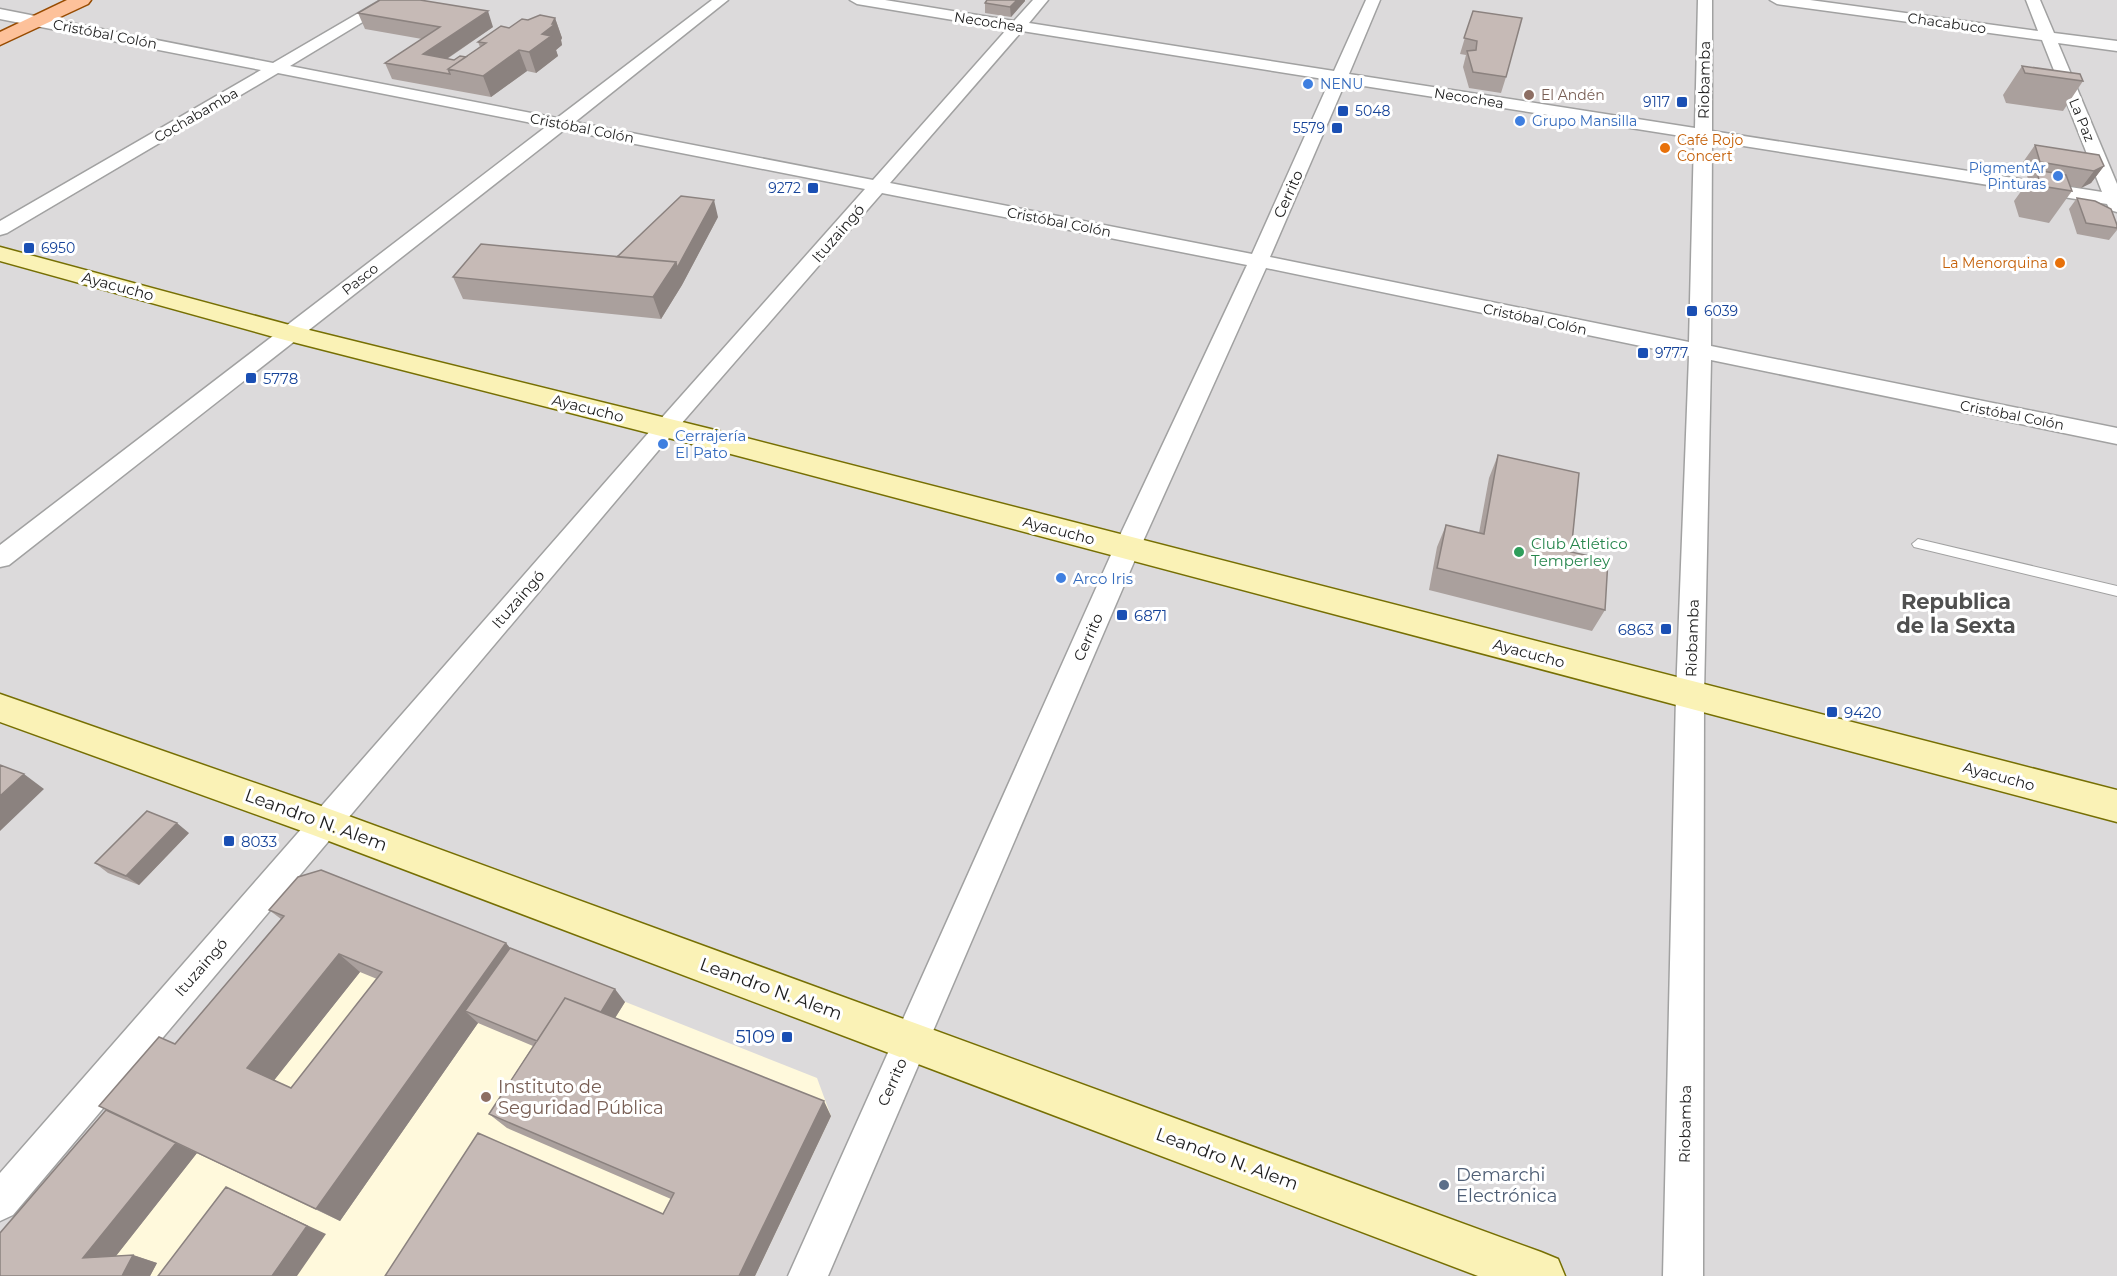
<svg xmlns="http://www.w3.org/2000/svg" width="2117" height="1276" font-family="Montserrat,sans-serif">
<rect width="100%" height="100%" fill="#efe9e3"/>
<path fill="#dcdadb" d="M0,0H2117V1276H0Z"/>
<path fill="#fff9dc" d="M341,889L817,1078L831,1116L755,1276H0Z"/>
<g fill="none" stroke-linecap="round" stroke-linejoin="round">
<g stroke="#a1a1a1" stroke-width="2">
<path id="lane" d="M1918,539L2117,586V596L1914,547L1912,544Z"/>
</g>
<g stroke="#a1a1a1" stroke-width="3">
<path id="street" d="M381,0H399L290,66L557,118L712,0H728L575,122L873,180L1007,29L857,4L850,0H885L1014,21L1033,0H1048L1029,23L1334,71L1366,0H1380L1349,74L1695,128L1698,0H1712V131L2102,192L2042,40L1777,4L1770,0H1810L2038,31L2026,0H2040L2054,33L2117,41V51L2058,43L2117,184V212L2110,210L2107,204L1712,141L1711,346L2117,428V444L1711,360L1704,695L1703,1276H1663L1676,695L1689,356L1266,268L1140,548L828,1276H788L1114,548L1247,265L882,193L674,432L13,1215L0,1221V1173L658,422L865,189L564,130L9,565L0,567V545L547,126L278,73L7,233L0,235V221L261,70L0,19V9L273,63ZM1022,31L1330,80L1252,254L890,183ZM1345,83L1694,138L1689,342L1270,257Z"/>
</g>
<g stroke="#766f03" stroke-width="3">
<path id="secondary" d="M0,247L297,327L727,433L2117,790V822L727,453L281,339L0,261Z
M0,694L324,807L1541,1252L1558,1259L1565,1276H1478L313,835L0,722Z"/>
</g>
<g stroke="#974b00" stroke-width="3">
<path id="primary" d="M67,0H91L88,4L0,45V32Z"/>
</g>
<use href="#lane" fill="#fff" fill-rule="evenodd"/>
<use href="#street" fill="#fff" fill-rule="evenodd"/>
<use href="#secondary" fill="#faf2b6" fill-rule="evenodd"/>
<use href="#primary" fill="#fdc19a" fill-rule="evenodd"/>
</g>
<path fill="#aaa09d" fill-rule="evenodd" d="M987,0H1025V1L1011,17L985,13V3Z
M1473,11L1506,77L1501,93L1469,88L1463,67L1466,55L1460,54Z
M358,13L493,27L447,59L454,60L466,57L480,47L478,42L528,20L555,18L562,38L561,40L562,45L556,50L558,56L536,73L527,71L491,97L392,79L385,63L422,39L365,29Z
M2022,66L2083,81L2063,111L2006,103L2003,95Z
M2035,145L2104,166L2091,183L2081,188L2070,186L2072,191L2049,223L2019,217L2014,201L2030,179H2028L2023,162Z
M2077,198L2117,225V230L2109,240L2077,234L2069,209Z
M718,217L682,285L661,319L463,299L453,277L617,257Z
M1498,455L1571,552L1605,610L1592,631L1429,590L1437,547L1446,525L1479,533L1489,478Z
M189,833L139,885L108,873L95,863Z
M269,910L510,948L625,1002L615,1018L831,1116L755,1276H385L663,1214L671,1199L507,1128L489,1114L533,1046L478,1023L340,1221L148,1130L197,1153L116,1256L133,1255L157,1263L150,1276H0L175,1044L281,919ZM360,972L377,979L291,1088L274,1080Z"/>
<path fill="#8b827f" d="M1017,0H1025V1L1011,17L1010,7Z
M488,11L493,27L430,70L423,54Z
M555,18L562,38L561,40L562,45L556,50L558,56L536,73L529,52Z
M519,50L527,71L491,97L483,76Z
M2104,166L2091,183L2081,188L2094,171Z
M714,200L718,217L682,285L661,319L653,297Z
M24,774L44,789L0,831V796Z
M177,823L189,833L139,885L126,876Z
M506,943L521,961L465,1011L478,1023L340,1221L316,1209Z
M339,954L360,972L272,1083L247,1068Z
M615,989L625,1002L610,1026L600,1014Z
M824,1101L831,1116L755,1276H739Z
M176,1143L197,1153L108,1266L83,1258Z
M226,1187L326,1234L297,1276H272Z
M133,1255L157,1263L150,1276H122Z"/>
<path fill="#c6bab6" stroke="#8b827f" stroke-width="1.5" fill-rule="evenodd" d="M380,0H420L488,11L423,54L454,60L460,56L466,57L448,69L450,74L385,63L440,27L358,13Z
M987,0H1017L1010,7L985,3Z
M1473,11L1522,18L1506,77L1473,72L1467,51L1476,50L1477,41L1464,38Z
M540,15L555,18L552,24H555L542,34L551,36L529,52L519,50L483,76L448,69L486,43L478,42L501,26L509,28L522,19L528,20Z
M2022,66L2080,74L2083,81L2025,73Z
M2035,145L2099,155L2104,166L2094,171L2040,162Z
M2036,170L2066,175L2072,191L2041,186Z
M681,196L714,200L677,268L676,262L617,257Z
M2077,198L2095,201L2111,209L2117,225V228L2086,223Z
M481,244L676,262L653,297L453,277Z
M1498,455L1579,473L1571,552L1608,560L1605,610L1437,568L1446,525L1484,534Z
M0,765L24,774L0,796Z
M147,811L177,823L126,876L95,863Z
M321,870L506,943L316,1209L99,1106L159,1037L175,1044L284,916L269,910L298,877ZM339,954L382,972L291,1088L247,1068Z
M510,948L615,989L601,1012L565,998L537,1041L465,1011Z
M565,998L824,1101L739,1276H385L478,1133L663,1214L674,1193L489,1114Z
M106,1110L176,1143L83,1258L133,1255L122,1276H0V1233Z
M226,1187L307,1226L272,1276H158Z"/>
<g fill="#3f7fe0" stroke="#fff" stroke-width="2">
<circle cx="1308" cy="84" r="6"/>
<circle cx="1520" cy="121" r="6"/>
<circle cx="2058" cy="176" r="6"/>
<circle cx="663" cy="444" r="6"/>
<circle cx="1061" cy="578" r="6"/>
</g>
<g fill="#8d6e63" stroke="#fff" stroke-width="2">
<circle cx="1529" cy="95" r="6"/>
<circle cx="486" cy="1097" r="6"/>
</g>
<g fill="#1a4fb4" stroke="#fff" stroke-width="2">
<rect x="1676" y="96" width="12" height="12" rx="3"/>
<rect x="1337" y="105" width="12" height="12" rx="3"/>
<rect x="1331" y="122" width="12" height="12" rx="3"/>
<rect x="807" y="182" width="12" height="12" rx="3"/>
<rect x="23" y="242" width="12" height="12" rx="3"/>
<rect x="1686" y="305" width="12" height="12" rx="3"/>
<rect x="1637" y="347" width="12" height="12" rx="3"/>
<rect x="245" y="372" width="12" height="12" rx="3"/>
<rect x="1116" y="609" width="12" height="12" rx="3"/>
<rect x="1660" y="623" width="12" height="12" rx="3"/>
<rect x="1826" y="706" width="12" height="12" rx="3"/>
<rect x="223" y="835" width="12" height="12" rx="3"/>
<rect x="781" y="1031" width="12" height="12" rx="3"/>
</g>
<g fill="#e8710a" stroke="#fff" stroke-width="2">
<circle cx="1665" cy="148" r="6"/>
<circle cx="2060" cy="263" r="6"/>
</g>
<circle fill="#2e9e5b" stroke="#fff" stroke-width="2" cx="1519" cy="552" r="6"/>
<circle fill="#5c6f8a" stroke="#fff" stroke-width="2" cx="1444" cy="1185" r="6"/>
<g text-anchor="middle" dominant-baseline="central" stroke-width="6" stroke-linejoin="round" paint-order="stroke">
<g font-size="14" fill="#1d1d1d" stroke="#fff">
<text transform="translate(989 22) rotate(9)">Necochea</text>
<text transform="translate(1947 23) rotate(8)">Chacabuco</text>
<text transform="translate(105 34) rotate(11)">Cristóbal Colón</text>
<text transform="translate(1469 98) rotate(9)">Necochea</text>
<text transform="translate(196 115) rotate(-30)">Cochabamba</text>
<text transform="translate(2082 120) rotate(68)">La Paz</text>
<text transform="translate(582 128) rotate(11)">Cristóbal Colón</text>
<text transform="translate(1059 222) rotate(11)">Cristóbal Colón</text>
<text transform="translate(360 279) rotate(-38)">Pasco</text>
<text transform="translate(1535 319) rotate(12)">Cristóbal Colón</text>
<text transform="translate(2012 415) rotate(11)">Cristóbal Colón</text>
</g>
<g font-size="14" fill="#366cbe" stroke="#fff" text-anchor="start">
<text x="1320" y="84">NENU</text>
<text x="1532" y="121">Grupo Mansilla</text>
<text x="2046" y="168" text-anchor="end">PigmentAr<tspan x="2046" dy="16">Pinturas</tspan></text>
</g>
<g font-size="14" fill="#785e54" stroke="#fff" text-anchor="start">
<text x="1541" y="95">El Andén</text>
</g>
<g font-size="14" fill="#164399" stroke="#fff" text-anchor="start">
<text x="1670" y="102" text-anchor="end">9117</text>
<text x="1355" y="111">5048</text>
<text x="1325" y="128" text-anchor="end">5579</text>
<text x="801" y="188" text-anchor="end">9272</text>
<text x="41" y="248">6950</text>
<text x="1704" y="311">6039</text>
<text x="1655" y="353">9777</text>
</g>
<g font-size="14" fill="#c56008" stroke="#fff" text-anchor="start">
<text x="1677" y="140">Café Rojo<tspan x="1677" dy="16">Concert</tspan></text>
<text x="2048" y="263" text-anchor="end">La Menorquina</text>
</g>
<g font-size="15" fill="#1d1d1d" stroke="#fff">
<text transform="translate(1704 80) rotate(-89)">Riobamba</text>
<text transform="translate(1288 194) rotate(-66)">Cerrito</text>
<text transform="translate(838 233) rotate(-49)">Ituzaingó</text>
<text transform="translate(118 286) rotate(15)">Ayacucho</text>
<text transform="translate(588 408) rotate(14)">Ayacucho</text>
<text transform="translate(1059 530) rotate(15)">Ayacucho</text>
<text transform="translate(518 599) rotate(-49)">Ituzaingó</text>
<text transform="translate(1088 637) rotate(-66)">Cerrito</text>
<text transform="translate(1692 638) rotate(-88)">Riobamba</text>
<text transform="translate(1529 653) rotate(15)">Ayacucho</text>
<text transform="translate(1999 776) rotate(15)">Ayacucho</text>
<text transform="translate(201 967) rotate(-49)">Ituzaingó</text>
<text transform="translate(892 1082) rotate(-66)">Cerrito</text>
<text transform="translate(1685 1124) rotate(-89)">Riobamba</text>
</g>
<g font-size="15" fill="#164399" stroke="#fff" text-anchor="start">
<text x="263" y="378">5778</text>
<text x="1134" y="615">6871</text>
<text x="1654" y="629" text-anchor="end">6863</text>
<text x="1844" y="712">9420</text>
<text x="241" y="841">8033</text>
</g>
<g font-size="15" fill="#366cbe" stroke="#fff" text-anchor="start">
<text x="675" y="435">Cerrajería<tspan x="675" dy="17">El Pato</tspan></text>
<text x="1073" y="578">Arco Iris</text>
</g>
<g font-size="15" fill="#27864d" stroke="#fff" text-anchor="start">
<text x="1531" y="543">Club Atlético<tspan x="1531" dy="17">Temperley</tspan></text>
</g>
<g font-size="18" fill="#1d1d1d" stroke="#fff">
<text transform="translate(316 820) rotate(20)">Leandro N. Alem</text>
<text transform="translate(771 989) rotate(20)">Leandro N. Alem</text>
<text transform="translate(1227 1159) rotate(20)">Leandro N. Alem</text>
</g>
<g font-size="18" fill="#164399" stroke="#fff" text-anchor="end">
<text x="775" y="1037">5109</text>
</g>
<g font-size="18" fill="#785e54" stroke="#fff" text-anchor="start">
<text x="498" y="1087">Instituto de<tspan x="498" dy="21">Seguridad Pública</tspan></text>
</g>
<g font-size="18" fill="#4e5e75" stroke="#fff" text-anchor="start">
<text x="1456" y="1175">Demarchi<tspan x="1456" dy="21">Electrónica</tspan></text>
</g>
<g font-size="21" font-weight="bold" fill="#505050" stroke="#fff">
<text x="1956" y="601">Republica<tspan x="1956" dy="24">de la Sexta</tspan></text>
</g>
</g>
</svg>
